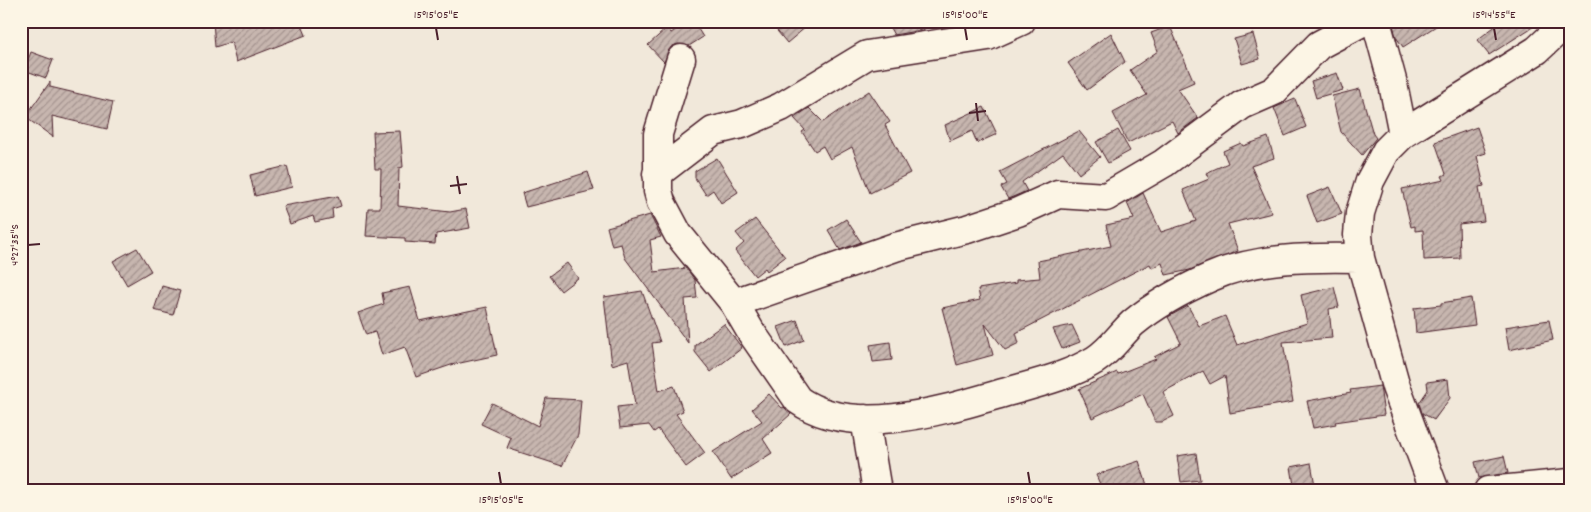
<svg xmlns="http://www.w3.org/2000/svg" width="1591" height="512" font-family="Dekko,sans-serif">
<defs>
<pattern id="building-hatch" width="6" height="6" patternUnits="userSpaceOnUse" patternTransform="scale(1.25)"><rect width="6" height="6" fill="#c7b6af"/><path d="M-1 1l2-2M0 6l6-6M5 7l2-2" fill="none" stroke="#a4938f"/></pattern>
</defs>
<rect width="100%" height="100%" fill="#f1e8da"/>
<filter id="ink" filterUnits="userSpaceOnUse"><feTurbulence type="fractalNoise" baseFrequency=".02" numOctaves="2"/><feDisplacementMap in="SourceGraphic" scale="10" xChannelSelector="R" yChannelSelector="G"/><feConvolveMatrix kernelMatrix="1 2 1 2 8 2 1 2 1" color-interpolation-filters="sRGB"/></filter>
<g filter="url(#ink)">
<path fill="url(#building-hatch)" stroke="#4a1f2b" d="M213,21H300L306,35L236,62L231,42L215,47Z
M689,21H693L703,37L689,46L678,44L671,47L664,62L648,45L667,28L671,33Z
M769,21H813L787,43Z
M886,21H943L922,30L894,35Z
M1392,21H1444L1403,47L1396,37Z
M1502,21H1542L1489,55L1477,40Z
M1170,26L1194,82L1178,89L1198,118L1178,133L1172,121L1128,143L1113,113L1147,95L1130,70L1158,51L1151,33Z
M1111,33L1125,62L1087,90L1068,63Z
M1253,34L1260,59L1242,64L1234,39Z
M31,52L53,60L46,78L24,70Z
M1337,73L1343,90L1316,98L1311,81Z
M50,82V87L113,102L107,129L52,116L53,137L25,117Z
M1360,89L1373,134L1376,138L1362,155L1341,132L1332,96Z
M869,91L890,122L885,125L910,173L870,193L852,147L830,159L823,146L815,151L802,132L805,130L794,118L809,108L823,122Z
M1295,99L1306,127L1285,136L1274,108Z
M984,107L997,134L977,143L972,131L950,141L945,125Z
M1477,127L1486,153L1477,156L1484,186L1479,187L1484,221L1459,224L1460,258L1424,260L1423,230L1415,231V226L1411,227L1402,189L1444,180L1442,176L1446,174L1435,142Z
M1118,130L1130,151L1108,163L1096,142Z
M400,131L403,167L399,168L398,206L450,212L466,209L470,228L436,234L435,244L405,242V238L366,236L368,208H380L381,169H375L373,132Z
M1079,131L1100,157L1079,174L1063,153L1022,182L1027,191L1008,199L1001,187L1007,184L1000,172Z
M1268,137L1274,158L1251,166L1272,213L1228,224L1238,251L1190,270L1166,275L1162,263L1152,268L1150,264L1016,333L1019,343L1005,350L985,324L993,355L957,365L942,308L980,300L978,289L1016,283V280L1040,278L1038,261L1111,246L1106,225L1134,219L1127,203L1143,193L1161,232L1196,221L1183,190L1209,179L1206,173L1228,163L1223,151L1241,143L1243,146Z
M717,158L738,192L721,203L713,190L706,195L695,178V171Z
M287,166L292,187L255,196L250,175Z
M588,172L594,190L526,207L522,193Z
M1330,187L1342,214L1317,223L1307,196Z
M338,196L341,206L332,209L333,218L315,222L313,216L290,224L283,206Z
M650,215L661,237L650,240L654,272L686,268L695,280L697,298L685,299L688,343L625,258L621,244L612,246L607,227Z
M755,219L785,257L767,271L765,268L755,276L735,251L744,243L736,233Z
M846,219L861,242L840,250L828,230Z
M137,248L151,271L127,285L113,261Z
M567,263L578,278L561,291L549,276Z
M162,286L180,291L173,315L154,310Z
M410,287L420,321L487,307L497,355L451,365L416,377L405,347L382,355L375,332L366,335L358,313L384,304L382,293Z
M1334,287L1339,307L1329,309L1332,338L1283,342L1293,402L1230,413L1225,376L1210,384L1203,371L1163,392L1174,416L1162,422H1155L1143,394L1092,418L1079,389L1117,372L1118,374L1156,359L1154,357L1181,343L1168,317L1188,306L1199,326L1225,316L1237,345L1307,323L1301,295Z
M642,291L660,342L652,343L659,391L674,386L683,411L676,414L705,453L686,467L658,429L654,432L649,425L620,428L617,407L635,405L628,360L612,365L604,297Z
M1471,298L1475,325L1416,333L1414,308L1441,305V303Z
M797,320L804,340L786,347L778,327Z
M1549,320L1553,340L1509,350L1505,327Z
M724,324L742,348L711,372L695,352V345Z
M1072,325L1080,342L1062,349L1053,329Z
M890,342L892,360L873,362L870,345Z
M1448,379L1450,398L1434,420L1422,413L1419,403L1428,390L1427,382Z
M1380,386L1384,415L1335,422L1336,424L1313,428L1307,401L1351,393L1350,390Z
M769,394L782,408L784,407L791,414L763,439L772,453L731,479L713,452L762,421L752,409Z
M546,398L581,400L578,435L562,466L507,448L511,438L481,424L492,403L538,426Z
M1196,453L1200,480L1181,482L1177,456Z
M1504,456L1508,473L1479,478L1475,462Z
M1139,461L1149,491H1103L1096,475Z
M1311,463L1316,491H1295L1291,467Z"/>
<g fill="none" stroke-linecap="round" stroke-linejoin="round">
<g stroke="#4a1f2b" stroke-width="31">
<path id="minor" d="M1376,21L1393,84L1403,134
M681,59L658,134V191L661,202L678,234L734,303L751,332L798,400C853,439 944,410 1003,393C1034,384 1067,377 1095,360C1111,350 1120,335 1133,323C1156,304 1184,289 1211,277C1256,257 1311,257 1360,258
M657,174L713,131L742,124L781,107L867,55L988,36L1021,21
M734,303L895,247L967,229L1018,212L1058,194L1106,197L1164,163L1242,105L1274,91L1319,45L1364,21
M865,419L877,491
M1435,491L1396,387L1360,258L1358,235L1360,213L1370,181L1386,151L1403,134L1537,50L1568,21
M1488,491L1570,483"/>
</g>
<use href="#minor" stroke="#fcf5e5" stroke-width="28"/>
</g>
</g>
<path fill="none" stroke="#4a1f2b" stroke-width="2" d="M436,28L438,40M965,28L967,40M1494,28L1496,40M976,103L978,121M969,113L986,111M457,176L460,194M450,186L467,184M28,245L40,244M499,472L501,484M1028,472L1030,484"/>
<rect width="1591" height="512" fill="none" stroke="#fcf5e5" stroke-width="55"/>
<rect x="28" y="28" width="1536" height="456" fill="none" stroke="#4a1f2b" stroke-width="2"/>
<g font-size="12" text-anchor="middle" fill="#4a1f2b">
<text x="436" y="18">15°15'05"E</text>
<text x="965" y="18">15°15'00"E</text>
<text x="1494" y="18">15°14'55"E</text>
<text transform="translate(14 245) rotate(-90)" y="4">4°27'35"S</text>
<text x="501" y="503">15°15'05"E</text>
<text x="1030" y="503">15°15'00"E</text>
</g>
</svg>
